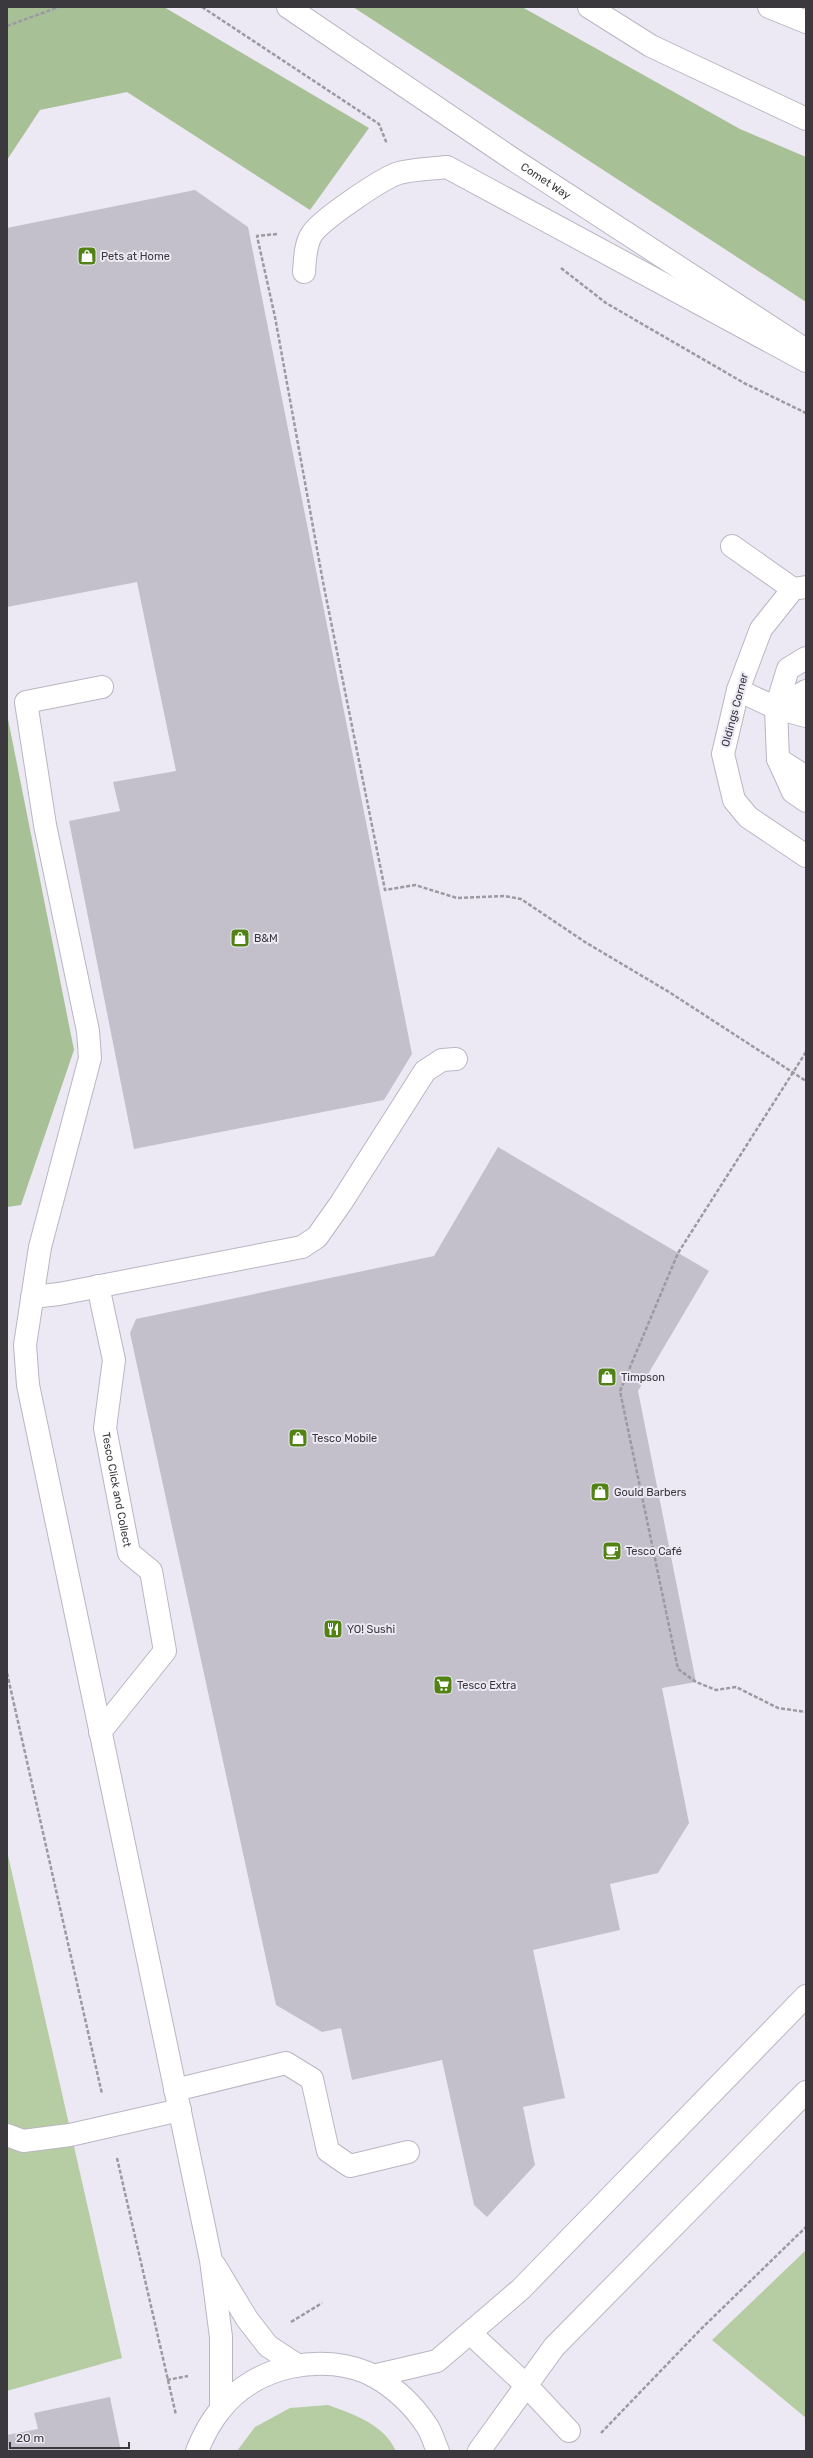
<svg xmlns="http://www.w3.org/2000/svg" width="813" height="2458" font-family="Rubik,sans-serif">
<rect width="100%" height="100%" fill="#ece9f5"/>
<path fill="#b6cda4" d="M7,1851L122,2358L7,2391Z
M806,2250V2418L712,2340Z
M328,2405C353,2414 384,2424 396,2451H237L255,2427L290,2408Z"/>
<path fill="#a8c095" d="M7,7H164L369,128L310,210L127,92L40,110L7,160Z
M353,7H522L740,129L806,157V302Z
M7,714L74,1050L21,1205L7,1207Z"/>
<path fill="#c3bfcb" d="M195,190L248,227L412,1054L384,1100L134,1149L69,821L120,811L113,782L176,771L137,582L7,607V228Z
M498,1147L709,1271L638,1391L696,1682L662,1688L689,1823L658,1873L610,1884L620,1930L533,1950L565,2098L523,2107L535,2165L487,2217L474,2205L442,2060L352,2080L341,2028L322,2032L276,2005L130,1333L136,1319L434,1256Z
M110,2397L121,2451H7V2435L38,2429L34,2413Z"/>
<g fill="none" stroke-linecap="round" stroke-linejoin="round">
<g stroke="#b9b6c2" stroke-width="24">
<g id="minor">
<path d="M304,272C305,260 305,244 312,234C319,221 384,177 399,173C414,169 431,169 447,167L806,361"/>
<path d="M732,546L793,589"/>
<path d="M806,587L793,589L761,629L738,690L723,754L734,800L748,817L806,856"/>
<path d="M806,658L788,669L776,708L778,759L806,777"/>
<path d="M102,687L26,702L45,825L88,1031L90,1058L40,1247L25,1345L28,1385L211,2260L221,2337V2407"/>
<path d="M738,690L776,708L806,716"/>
<path d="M776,708L806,691"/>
<path d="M778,759L793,792L806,801"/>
<path id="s1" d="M98,1286L114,1360L105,1428L129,1553L151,1571L165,1651L100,1732"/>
<path d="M32,1297L59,1294L302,1247L317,1237L341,1203L425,1071L442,1060L456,1059"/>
<path d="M175,2090L286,2063L312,2079L328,2151L350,2166L408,2152"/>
<path d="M7,2135L23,2141L70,2135L180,2110"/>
<path d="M215,2266L247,2319L268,2346L297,2365"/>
<path d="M470,2333L526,2385L569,2431"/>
</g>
</g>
<g stroke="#b9b6c2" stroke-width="24">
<g id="major">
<path id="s2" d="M288,7L511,158L806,350"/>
</g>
</g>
<g stroke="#b9b6c2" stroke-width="24">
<path id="highway" d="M589,7L651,46L806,119
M769,7L806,22
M373,2376L437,2361L521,2289L806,1996
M197,2451C203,2436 210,2422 221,2409C255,2365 325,2351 374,2376C395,2388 414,2406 427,2426C432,2433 434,2443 438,2451
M479,2451L554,2347L806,2092"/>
</g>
<path stroke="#9c99a2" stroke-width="2.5" stroke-dasharray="4 2" stroke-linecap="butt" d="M202,7L379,124L387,144
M7,26L59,7
M277,234L257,236L275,317L323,582L385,890L415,885L457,898L504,896L521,899L585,942L669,992L806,1081
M561,268L606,303L744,383L806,413
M806,1052L678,1253L620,1391L678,1669L696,1682L716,1690L736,1687L778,1708L806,1712
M7,1673L102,2094
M117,2158L176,2415
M291,2322L322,2303
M167,2380L188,2376
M601,2433L701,2329L806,2227"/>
<use href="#minor" stroke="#fff" stroke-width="22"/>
<use href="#major" stroke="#fff" stroke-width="22"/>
<use href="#highway" stroke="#fff" stroke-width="22"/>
</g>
<defs>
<g id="shop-square" transform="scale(1)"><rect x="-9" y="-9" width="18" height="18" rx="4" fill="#528213" stroke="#ece9f5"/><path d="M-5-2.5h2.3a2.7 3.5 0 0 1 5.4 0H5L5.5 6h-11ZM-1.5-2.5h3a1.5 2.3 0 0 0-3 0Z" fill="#fff"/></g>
<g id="cafe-square" transform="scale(1)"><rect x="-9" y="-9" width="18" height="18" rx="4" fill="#528213" stroke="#ece9f5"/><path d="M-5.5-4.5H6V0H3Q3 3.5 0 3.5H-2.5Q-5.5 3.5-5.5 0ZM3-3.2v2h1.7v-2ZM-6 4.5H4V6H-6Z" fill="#fff"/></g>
<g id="restaurant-square" transform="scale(1)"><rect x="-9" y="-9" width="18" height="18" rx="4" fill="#528213" stroke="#ece9f5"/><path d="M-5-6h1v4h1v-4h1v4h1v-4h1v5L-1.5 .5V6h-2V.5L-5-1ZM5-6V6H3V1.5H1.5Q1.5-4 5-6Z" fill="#fff"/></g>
<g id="supermarket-square" transform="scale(1)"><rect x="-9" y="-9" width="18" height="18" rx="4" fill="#528213" stroke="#ece9f5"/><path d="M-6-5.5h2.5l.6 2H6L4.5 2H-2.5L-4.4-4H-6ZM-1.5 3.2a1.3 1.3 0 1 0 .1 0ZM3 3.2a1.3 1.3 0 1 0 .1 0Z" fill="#fff"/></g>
</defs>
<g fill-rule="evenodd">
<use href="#shop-square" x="87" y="256"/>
<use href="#shop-square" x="240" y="938"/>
<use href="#shop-square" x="607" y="1377"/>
<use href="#shop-square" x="298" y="1438"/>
<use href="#shop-square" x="600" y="1492"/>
<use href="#cafe-square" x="612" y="1551"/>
<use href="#restaurant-square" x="333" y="1629"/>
<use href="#supermarket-square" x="443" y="1685"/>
</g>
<g text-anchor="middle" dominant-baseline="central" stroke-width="4" stroke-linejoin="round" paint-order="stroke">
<g font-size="11" fill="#3b393e" stroke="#ece9f5">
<text stroke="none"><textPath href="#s2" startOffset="311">Comet Way</textPath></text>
<text transform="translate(735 710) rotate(-75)">Oldings Corner</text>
<text stroke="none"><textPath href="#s1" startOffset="207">Tesco Click and Collect</textPath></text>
</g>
<g font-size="11" fill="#3b393e" stroke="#ece9f5" text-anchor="start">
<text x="101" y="256">Pets at Home</text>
<text x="254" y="938">B&amp;M</text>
<text x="621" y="1377">Timpson</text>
<text x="312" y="1438">Tesco Mobile</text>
<text x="614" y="1492">Gould Barbers</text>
<text x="626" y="1551">Tesco Café</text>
<text x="347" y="1629">YO! Sushi</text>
<text x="457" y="1685">Tesco Extra</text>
</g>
</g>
<rect width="813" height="2458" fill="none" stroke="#3b393e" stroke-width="16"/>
<path d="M10 2442v6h119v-6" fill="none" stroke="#3b393e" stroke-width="2"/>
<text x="16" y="2442" font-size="12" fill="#3b393e" stroke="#ece9f5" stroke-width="3" paint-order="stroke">20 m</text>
</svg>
